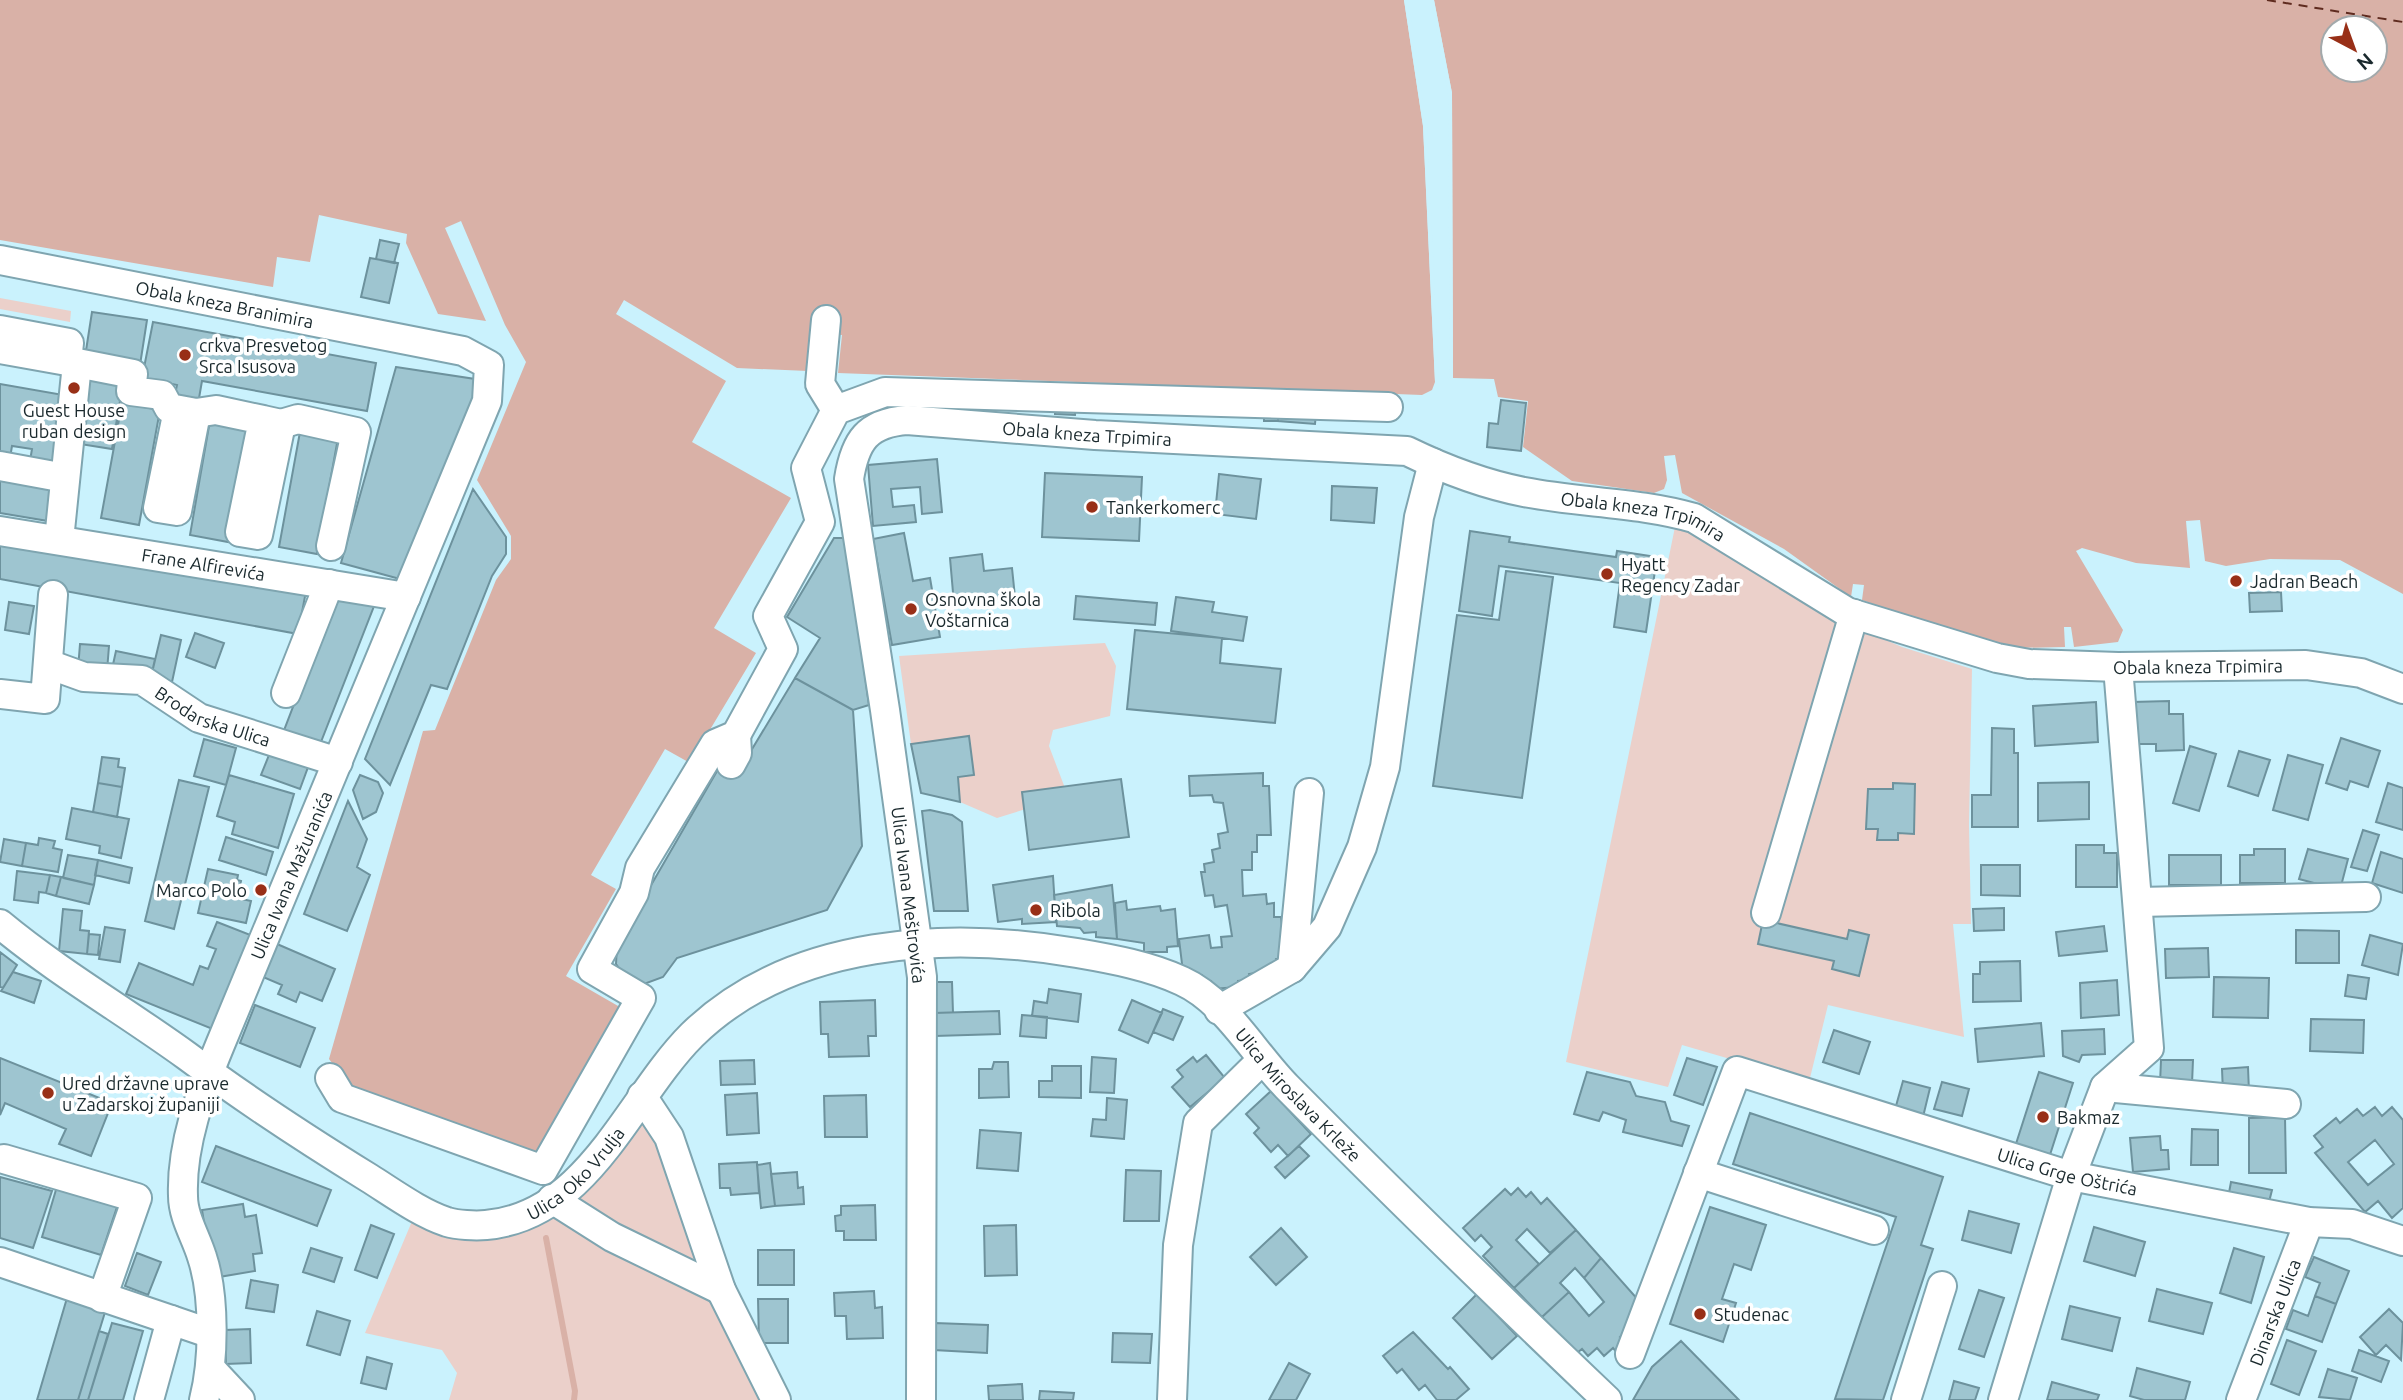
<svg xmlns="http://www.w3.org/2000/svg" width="2403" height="1400" font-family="Ubuntu,sans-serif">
<rect width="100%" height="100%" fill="#caf2fd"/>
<path fill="#ebd0ca" d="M0,298L71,311L70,322L0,309Z
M1676,522L1846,623L1902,647L1972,669L1969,825L1971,924H1953L1964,1037L1828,1005L1809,1082L1682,1045L1668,1087L1566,1062Z
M1105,643L1116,666L1110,716L1053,730L1049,746L1068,796L997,818L960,802L958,777L974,775L969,737L911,744L899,656Z
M642,1096L776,1400H449L457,1373L442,1350L365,1333L418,1207L449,1223L524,1215Z"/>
<path fill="#d9b1a7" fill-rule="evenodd" d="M0,0H1404L1423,126L1435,382L1432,390L1422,395L838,373L842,335L810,333L808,371L737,368L624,300L616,314L726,381L692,442L791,498L714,628L756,653L690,763L665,749L591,875L616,889L566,976L625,1010L536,1162L351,1088L329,1059L423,731L435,730L496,580L511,559V536L477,480L526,362L505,325L461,221L445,228L486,321L438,314L406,243L407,234L319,215L310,262L277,257L273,287L0,240Z
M1434,0H2403V594L2340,560L2270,559L2226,566L2205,561L2200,520L2186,521L2190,568L2136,563L2082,548L2076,551L2123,630L2118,642L2074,647L2071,627H2064L2065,647L2014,648L1977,640L1862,600L1864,585L1853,584L1851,597L1784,549L1682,493L1675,455L1664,456L1667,480L1664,489L1654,493L1572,481L1523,447L1528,401L1498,397L1494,379L1453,378L1452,93ZM2333,28H2375V70H2333Z"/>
<path fill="#caf2fd" d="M1404,0H1408L1427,126L1439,381L1435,382L1423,126Z
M1431,0H1434L1452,93L1453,378L1450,379L1448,94Z"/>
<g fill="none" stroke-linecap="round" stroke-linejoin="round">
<path stroke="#d9b1a7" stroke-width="6" d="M546,1238L575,1391L574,1400"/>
<path stroke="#5f2b1f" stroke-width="2" stroke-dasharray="9 7" stroke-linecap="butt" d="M2267,0L2403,22"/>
</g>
<path fill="#9ec5d0" stroke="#6d929d" stroke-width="2" fill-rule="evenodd" d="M380,240L399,244L394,263L376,259Z
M370,258L398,263L389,303L361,297Z
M92,312L147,320L140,365L85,357Z
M153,322L376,363L367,411L202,381L198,404L174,399L177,385L142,378Z
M396,367L475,379L481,390L400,579L341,563Z
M81,376L123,383L112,449L80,444L88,403L76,401Z
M0,384L69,396L57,466L30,461L32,449L12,446L10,458L0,456Z
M1501,400L1526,403L1521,451L1487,447L1489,423L1498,424Z
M1055,402L1076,403L1075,415L1055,414Z
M122,403L160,410L139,525L101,518Z
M1264,410L1278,411V421H1264Z
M1278,411L1316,413L1315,424L1278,421Z
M210,420L248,426L228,542L190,535Z
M300,432L338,438L317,554L279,547Z
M937,459L942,512L922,514L920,487L891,489L893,507L914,505L916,522L873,526L868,465Z
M0,473L61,483L54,522L0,513Z
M1045,473L1142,477L1139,541L1042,537Z
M1219,474L1261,479L1256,519L1215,514Z
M1332,486L1377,488L1374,523L1331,520Z
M473,489L506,537V554L492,576L447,689L431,685L390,785L365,759Z
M1470,531L1510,537L1509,542L1616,557L1617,551L1657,557L1646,632L1614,627L1620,583L1499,566L1492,616L1459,611Z
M904,533L913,581L930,578L940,637L892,645L873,539Z
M0,535L306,591L298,634L0,579Z
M834,538H846L869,705L853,710L795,678L820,638L787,617Z
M982,554L984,571L1012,568L1015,597L954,604L950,558Z
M1506,571L1553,577L1522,798L1433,786L1457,615L1499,620Z
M339,587L376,601L319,747L283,733Z
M2281,592L2282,611L2250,612L2249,593Z
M1076,596L1157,603L1155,625L1074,619Z
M1176,597L1214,602L1212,612L1247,617L1243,641L1171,631Z
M9,602L34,606L29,634L5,630Z
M1135,630L1222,638L1220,663L1281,669L1275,723L1127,709Z
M195,633L224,643L215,668L186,657Z
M161,635L181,640L172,682L151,677Z
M80,644L109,646L107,671L78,669Z
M116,651L155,659L151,677L112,669Z
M795,678L853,710L862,846L827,910L677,958L663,977L644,984L626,978L616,964L617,944L724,759L740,769Z
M2169,701V714H2183L2184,750L2156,751V744H2134L2132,702Z
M2096,702L2098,742L2035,746L2033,706Z
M1992,728L2014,729V753H2018V827H1972V795H1991Z
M969,736L974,775L958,777L960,802L921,793L911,744Z
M2341,738L2380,751L2368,787L2350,781L2347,790L2326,783Z
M204,739L236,748L226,785L194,776Z
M273,745L311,759L300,789L261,775Z
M2190,746L2216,754L2199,811L2173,803Z
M2239,751L2270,760L2258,796L2228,786Z
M2288,755L2323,765L2308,820L2273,810Z
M102,757L119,759L118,767L125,768L122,787L98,783Z
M1263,773V786H1269L1271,835H1257V852H1252V870H1242L1243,896L1266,894L1267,904L1274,903V917H1281L1282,926H1288L1291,957L1276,959L1277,969L1249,974L1250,980L1238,981V987L1212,989L1211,981L1202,982V975L1192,976L1183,972L1179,939L1209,935L1211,948L1222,947L1221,937L1232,936L1227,905L1215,907L1213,895L1205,896L1201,872H1205L1204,864L1214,862L1212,850L1220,848L1218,834L1228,832L1223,803L1214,802L1212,795L1190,796L1189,776Z
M229,775L294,794L278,848L232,834L235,822L217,816Z
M360,775L378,782L383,793L376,812L363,819L353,790Z
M1121,779L1129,837L1029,850L1022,792Z
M179,780L209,787L174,929L145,921Z
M2089,782V819L2038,821V783Z
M98,783L122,787L117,817L93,812Z
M1893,783L1915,784L1914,834L1898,833V840H1877L1878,829H1866L1868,789H1893Z
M2388,783L2403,788V830L2376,822Z
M348,801L367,839L357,867L370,875L347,931L304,914Z
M72,808L129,819L121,858L99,853L100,846L66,839Z
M930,810L952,815L962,822L968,911H934L922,811Z
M2363,830L2379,835L2367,871L2351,867Z
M226,837L273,852L266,875L219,860Z
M39,838L55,841L53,848L62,850L58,872L22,866L26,843L38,845Z
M4,839L26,843L22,866L0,862Z
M2076,845H2104V853H2117V887H2076Z
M2254,849H2285V883H2240V855H2254Z
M2308,849L2348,859L2340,890L2299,879Z
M2381,852L2403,859V893L2372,883Z
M68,855L98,860L94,885L63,878Z
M2169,855H2221V885H2169Z
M98,860L132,868L129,883L95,875Z
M1981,865H2020V896L1981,895Z
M208,869L238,875L237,880L241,881L237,898L251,901L246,923L198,913Z
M17,871L50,875L46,893L39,892L38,903L14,900Z
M50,875L61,877L56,896L46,893Z
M1053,876L1056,922L1022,924V919L998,922L993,885Z
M61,877L94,885L89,904L56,896Z
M1112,885L1117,939L1096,937V932L1084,933L1080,928L1057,926L1054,895Z
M1126,901L1127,910L1160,906L1161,911L1175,909L1178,946L1167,947V952H1144V943L1117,939L1115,903Z
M2004,908V930L1974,931L1973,909Z
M63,909L82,911L80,930L89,931L87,954L59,951Z
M1763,920L1847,939L1849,930L1869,935L1859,976L1832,969L1834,961L1758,944Z
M217,922L253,936L215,1030L126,994L139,963L193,985L200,966L208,969L216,949L207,946Z
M2104,926L2107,951L2059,956L2056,932Z
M105,927L125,930L120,962L99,959Z
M2296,930L2339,931V963H2296Z
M89,934L100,935L98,955L87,954Z
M2370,935L2403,944L2398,975L2362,965Z
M277,944L335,969L322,1001L300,992L296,1002L278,994L282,985L263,977Z
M2208,948L2209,977L2166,978L2165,949Z
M0,952L17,965L3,988L0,987Z
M2020,961L2021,1001L1973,1002V974H1980V962Z
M13,972L41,981L34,1003L1,991Z
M2348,975L2369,978L2366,999L2345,996Z
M2214,977L2269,978L2268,1018L2213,1017Z
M2117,980L2119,1015L2081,1018L2080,983Z
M934,982H952L953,1013H934Z
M1049,989L1081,994L1078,1022L1032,1016L1034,1001L1047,1003Z
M875,1000L876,1036H868L869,1056L829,1057L828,1034H821L820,1002Z
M1132,1000L1162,1013L1148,1043L1119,1030Z
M255,1005L315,1028L300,1067L240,1043Z
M1163,1009L1183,1017L1173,1040L1153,1032Z
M999,1011L1000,1034L935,1036L934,1013Z
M1022,1015L1047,1017L1046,1038L1020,1036Z
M2311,1019L2364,1020L2363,1053L2310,1051Z
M2041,1023L2044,1056L1978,1062L1975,1029Z
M2104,1029L2105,1054L2082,1055L2079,1062L2063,1056L2062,1031Z
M1834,1030L1870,1042L1859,1074L1823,1062Z
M1206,1055L1225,1078L1190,1107L1172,1087L1183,1077L1177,1070L1193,1057L1197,1062Z
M1092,1057L1116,1059L1114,1093L1090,1092Z
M0,1058L112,1103L91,1156L59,1144L66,1129L5,1103L0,1115Z
M1687,1058L1717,1067L1703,1105L1674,1095Z
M754,1060L755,1084L721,1085L720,1061Z
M2161,1060H2193L2192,1084H2160Z
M994,1062H1008L1009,1097L979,1098V1069H992Z
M1052,1066H1081V1098L1039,1097V1081H1052Z
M2248,1067L2249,1092L2223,1093L2222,1069Z
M1587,1072L1630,1082L1636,1096L1665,1102L1671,1121L1689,1126L1682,1146L1623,1132L1626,1120L1603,1112L1599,1121L1574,1114Z
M2039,1072L2073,1083L2048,1161L2014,1150Z
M1903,1081L1930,1088L1922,1121L1894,1113Z
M1942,1082L1969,1089L1962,1116L1934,1109Z
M1271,1091L1311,1134L1288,1156L1278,1145L1271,1152L1254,1133L1259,1128L1246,1114Z
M757,1093L759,1133L727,1135L725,1095Z
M866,1095L867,1137H825L824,1096Z
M1107,1098L1127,1100L1124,1139L1091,1136L1093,1119L1106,1120Z
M2375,1107L2382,1116L2392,1107L2403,1120V1208L2392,1218L2378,1201L2365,1212L2315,1153L2323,1147L2314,1136L2336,1118L2340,1123L2357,1109L2363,1116ZM2375,1140L2394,1164L2368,1185L2348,1162Z
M1750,1113L1943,1177L1921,1245L1933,1249L1883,1400L1835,1399L1896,1217L1733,1164Z
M2285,1117L2286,1173H2249V1118Z
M2192,1129L2218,1130V1165H2191Z
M980,1130L1021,1133L1018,1171L977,1168Z
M2160,1136L2161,1150H2168L2169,1169L2133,1172L2130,1138Z
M216,1146L331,1190L317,1226L202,1182Z
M1299,1146L1309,1156L1285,1178L1275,1167Z
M757,1162L759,1193L731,1195L730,1188H720L719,1164Z
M770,1163L775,1206L761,1208L757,1165Z
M1126,1170L1161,1171L1159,1221H1124Z
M797,1172L798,1188L803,1187L804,1204L775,1206L771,1174Z
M0,1177L52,1191L33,1248L0,1238Z
M2231,1182L2272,1190L2268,1206L2228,1198Z
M58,1183L119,1201L101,1255L42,1237Z
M1518,1188L1526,1197L1531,1192L1541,1204L1547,1198L1576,1230L1550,1253L1527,1229L1516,1240L1539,1264L1514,1288L1483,1256L1492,1247L1481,1235L1475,1241L1463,1228L1505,1189L1511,1195Z
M243,1204L245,1217L256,1215L262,1253L253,1254L255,1271L213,1278L202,1210Z
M875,1205L876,1240H844V1231H836L835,1216L841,1215V1206Z
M1710,1207L1766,1225L1751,1270L1734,1264L1722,1299L1736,1303L1723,1342L1670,1324Z
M1969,1211L2019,1224L2011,1253L1962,1240Z
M371,1225L394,1234L377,1278L355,1270Z
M1016,1225L1017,1275L985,1276L984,1226Z
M2094,1227L2145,1242L2135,1276L2084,1261Z
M1281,1228L1307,1257L1276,1285L1250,1257Z
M1576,1230L1601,1258L1584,1278L1575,1268L1560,1283L1569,1292L1542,1317L1514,1288Z
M311,1248L342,1258L334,1282L303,1272Z
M2234,1248L2264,1257L2251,1303L2220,1293Z
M758,1250H794V1285H758Z
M137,1253L161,1262L148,1295L125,1286Z
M2314,1257L2349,1271L2336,1304L2315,1296L2320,1283L2305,1277Z
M1601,1258L1640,1302L1633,1325L1620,1337L1627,1344L1617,1353L1613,1348L1604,1356L1597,1348L1588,1356L1582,1349L1577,1353L1542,1317L1569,1292L1589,1316L1604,1302L1584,1278Z
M251,1280L278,1285L274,1312L246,1308Z
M2157,1289L2212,1303L2203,1334L2149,1321Z
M1979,1290L2004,1298L1984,1357L1959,1349Z
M874,1291L875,1308L882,1307L883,1338L847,1339L846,1316H835L834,1293Z
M1477,1294L1517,1336L1492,1359L1453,1318Z
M2315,1296L2336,1304L2322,1342L2286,1329L2293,1310L2308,1316Z
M67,1298L106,1309L78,1400H37Z
M758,1299H788V1343H759Z
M2070,1306L2120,1318L2112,1351L2062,1339Z
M2389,1309L2403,1323L2401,1360L2386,1345L2376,1355L2360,1337Z
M317,1311L350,1321L340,1355L307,1345Z
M112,1323L143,1331L123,1400H88Z
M935,1323L988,1325L987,1353L934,1350Z
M250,1329L251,1363L226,1364L225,1330Z
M99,1331L108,1334L88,1400H78Z
M1413,1332L1448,1369L1450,1367L1469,1389L1456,1400H1437L1425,1385L1419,1390L1402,1369L1397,1373L1383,1356Z
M1113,1333L1152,1334L1150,1363L1112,1362Z
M2287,1340L2316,1351L2299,1395L2271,1384Z
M1681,1341L1739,1400H1633L1652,1367Z
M2359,1350L2389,1361L2381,1382L2352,1371Z
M367,1357L392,1364L386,1389L361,1383Z
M1289,1363L1310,1374L1296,1400H1269Z
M2137,1368L2190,1382L2185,1400H2144L2130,1396Z
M2328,1369L2357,1378L2350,1400L2319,1397Z
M1954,1381L1979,1388L1975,1400H1949Z
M2052,1382L2099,1395L2097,1400H2047Z
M1022,1384L1023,1400H989L988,1386Z
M1040,1391L1074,1393L1073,1400H1039Z"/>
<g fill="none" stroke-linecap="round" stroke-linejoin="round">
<g stroke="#7fa5b0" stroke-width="32">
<g id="minor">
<path id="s1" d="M0,260L463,351L489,365L487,401L220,1045C201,1091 181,1145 183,1196C183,1217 196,1237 202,1257C215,1296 214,1361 204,1400"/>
<path d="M826,320L820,384L836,410"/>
<path d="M0,330L69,343L67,361L0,349"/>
<path d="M67,361L133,374L131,391L162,395L169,408L196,413L177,511L158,508L178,410"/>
<path d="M196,413L216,410L263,420L240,532L258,535L281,424L263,420"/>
<path d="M281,424L298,419L356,432L331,546"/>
<path d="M0,466L65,478"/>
<path id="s2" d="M0,531L406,597"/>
<path d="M59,540L77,364"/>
<path id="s3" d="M48,664L84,677L142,680L199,718L338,762"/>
<path d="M286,693L329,584"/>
<path d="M0,694L45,699L53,595"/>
<path d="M731,764L737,753L736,735"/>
<path d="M2138,902L2366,897"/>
<path d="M1766,913L1854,614"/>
<path id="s4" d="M0,924C59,973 125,1011 187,1056C246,1100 306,1139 369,1178C393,1193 420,1213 447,1222C457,1225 475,1226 486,1225C589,1216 629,1098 692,1035C791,938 949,931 1077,953C1112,959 1150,966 1182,981C1226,1001 1254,1054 1287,1087C1392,1193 1499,1297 1607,1400"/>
<path d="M1292,968L1327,927L1362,847L1385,767L1419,517L1433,463"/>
<path d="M1219,1010L1292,968L1309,793"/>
<path d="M330,1078L342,1098L543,1170L641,998L592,969L634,893L640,868L715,744L736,735L783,649L768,616L820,522L806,468L836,410L885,392L1388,407"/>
<path d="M2105,1087L2286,1104"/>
<path d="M642,1096L669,1137L721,1290L776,1400"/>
<path d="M4,1159L137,1198L102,1298"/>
<path d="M1698,1173L1874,1230"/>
<path d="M552,1199L612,1237L721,1290"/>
<path d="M0,1262L171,1320"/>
<path id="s5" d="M1630,1354L1737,1071L2071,1176L2309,1222L2352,1224L2403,1241"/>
<path d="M212,1370L240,1400"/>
<path d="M149,1400L171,1320L209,1333"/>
<path id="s6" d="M921,1400L922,977L885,710L849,479C855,441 867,423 907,420L1095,435L1407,451C1444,469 1483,484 1524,492C1580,503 1638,502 1694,518L1847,612L1997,658L2029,664L2118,667L2306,665L2361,673L2403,689"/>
<path d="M1172,1400L1178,1245L1198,1123L1262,1060"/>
<path d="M1906,1400L1942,1286"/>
<path d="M2003,1400L2071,1176L2105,1087L2149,1048L2118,667"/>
<path id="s7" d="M2241,1400L2309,1222"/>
</g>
</g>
<use href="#minor" stroke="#fff" stroke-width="28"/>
</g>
<g fill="#982f17" stroke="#fff" stroke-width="2.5">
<circle cx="185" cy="355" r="7"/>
<circle cx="74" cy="388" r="7"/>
<circle cx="1092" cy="507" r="7"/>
<circle cx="1607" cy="574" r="7"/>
<circle cx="2236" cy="581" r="7"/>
<circle cx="911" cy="609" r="7"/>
<circle cx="261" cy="890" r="7"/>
<circle cx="1036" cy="910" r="7"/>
<circle cx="48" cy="1093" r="7"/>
<circle cx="2043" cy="1117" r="7"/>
<circle cx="1700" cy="1314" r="7"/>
</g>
<g text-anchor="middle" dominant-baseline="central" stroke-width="7" stroke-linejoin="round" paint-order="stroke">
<g font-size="18" fill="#1a292d" stroke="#fff">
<text stroke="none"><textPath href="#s1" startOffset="229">Obala kneza Branimira</textPath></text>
<text stroke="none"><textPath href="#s6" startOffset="1199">Obala kneza Trpimira</textPath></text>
<text stroke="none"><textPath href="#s6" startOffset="1766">Obala kneza Trpimira</textPath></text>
<text stroke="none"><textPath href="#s2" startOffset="206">Frane Alfirevića</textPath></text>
<text stroke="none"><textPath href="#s6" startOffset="2354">Obala kneza Trpimira</textPath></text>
<text stroke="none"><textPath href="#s3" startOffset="177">Brodarska Ulica</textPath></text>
<text transform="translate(291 875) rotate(-67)">Ulica Ivana Mažuranića</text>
<text transform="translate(909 895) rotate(83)">Ulica Ivana Meštrovića</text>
<text stroke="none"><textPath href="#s4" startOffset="1547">Ulica Miroslava Krleže</textPath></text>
<text stroke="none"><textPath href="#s4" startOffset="684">Ulica Oko Vrulja</textPath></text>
<text stroke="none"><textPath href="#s5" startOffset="648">Ulica Grge Oštrića</textPath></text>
<text stroke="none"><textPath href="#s7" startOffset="94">Dinarska Ulica</textPath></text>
</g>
<g font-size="18" fill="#1a292d" stroke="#fff" text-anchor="start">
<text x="199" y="345">crkva Presvetog<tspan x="199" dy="21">Srca Isusova</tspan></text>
<text x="74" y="410" text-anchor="middle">Guest House<tspan x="74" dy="21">ruban design</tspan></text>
<text x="1106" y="507">Tankerkomerc</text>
<text x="1621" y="564">Hyatt<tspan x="1621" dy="21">Regency Zadar</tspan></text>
<text x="2250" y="581">Jadran Beach</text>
<text x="925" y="599">Osnovna škola<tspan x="925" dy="21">Voštarnica</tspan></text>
<text x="247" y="890" text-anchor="end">Marco Polo</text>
<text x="1050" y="910">Ribola</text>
<text x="62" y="1083">Ured državne uprave<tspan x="62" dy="21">u Zadarskoj županiji</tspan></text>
<text x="2057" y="1117">Bakmaz</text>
<text x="1714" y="1314">Studenac</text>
</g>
</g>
<g transform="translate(2354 49) rotate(139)"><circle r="33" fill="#ffffff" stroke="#a3a9ab" stroke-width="2"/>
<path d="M0-5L12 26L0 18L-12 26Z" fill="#982f17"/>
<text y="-10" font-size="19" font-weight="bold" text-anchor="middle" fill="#1a292d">N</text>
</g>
</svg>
